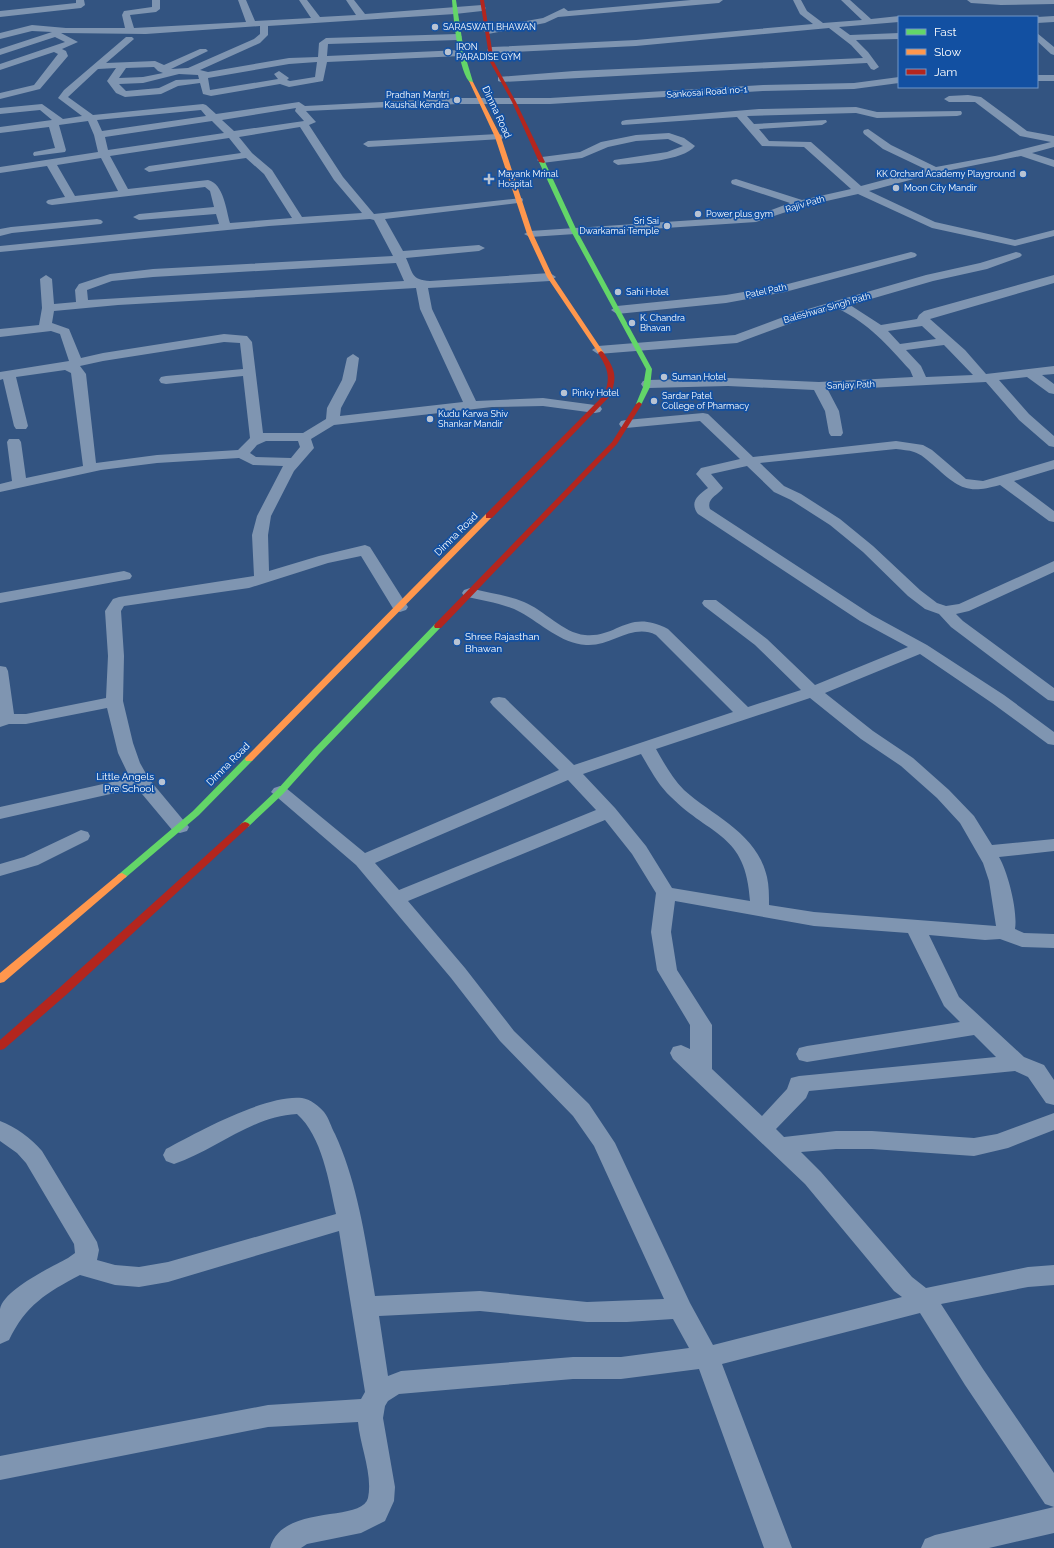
<svg xmlns="http://www.w3.org/2000/svg" width="1054" height="1548" font-family="Raleway,sans-serif">
<rect width="100%" height="100%" fill="#335481"/>
<g fill="none" stroke-linecap="round" stroke-linejoin="round">
<path fill="#7f95b1" fill-rule="evenodd" d="M76,0H84L85,5L81,8L0,17V11L76,3Z
M152,0H160V9L156,12L130,15L134,28L246,22L238,0H246L255,21L311,18L299,0H307L320,17L356,15L346,0H354L365,14L482,5L486,8L482,11L455,14L268,26V35L260,43L200,70L208,72L289,58L318,57L319,43L326,38L458,34L462,37L458,40L328,44L327,56L461,50L466,53L461,56L327,62L323,81L289,87L280,84L211,96L203,94L200,83L178,86L161,94L125,97L116,93L107,81L116,68L98,69L68,97L93,115L203,104L206,105L216,114L299,102L305,106L458,98H550L763,85L854,83L899,77V83L854,89L763,91L550,104H458L306,111L316,122L309,125L343,177L374,214L522,198L523,200L522,202L518,203L385,219L403,251L479,245L485,248L479,251L406,258C413,273 411,280 430,281L550,273L556,277L550,281L428,288L432,309L476,401L543,398L595,405L600,406L602,409L600,412L595,413L543,406L492,407L334,425L311,439L314,448L294,471L271,516L268,535L269,571L319,556L365,545L370,547L408,607L406,610L400,612L394,610L361,556L328,563L249,588L124,606L121,611L124,656L123,701L133,743L140,763L149,779L189,827L187,831L180,833L173,831L137,788L0,819V807L130,778L118,753L107,708L26,724H9L0,727V666L6,667L8,671L14,714H26L106,698L108,656L105,611L113,599L119,597L254,576L252,535L257,516L283,466L253,465L239,458L157,463L101,470L0,492V484L12,481L7,442L9,439H19L21,442L26,478L83,466L71,373L65,370L16,377L28,426L26,429H16L14,426L3,379L0,380V372L69,361L60,334L51,331L0,337V329L39,325L42,308L40,279L46,275L52,279L54,304L76,302L75,290L79,284L110,274L153,269L393,256L374,220L370,219L269,226L0,252V246L219,224L216,214L139,220L133,217L139,214L214,207L210,191L205,187L52,205L48,204L46,202L48,200L65,197L47,166L0,173V167L98,152L94,135L88,121L59,125L66,150L65,152L34,156L33,154L34,152L55,148L49,127L0,133V127L52,120L40,110L0,114V108L42,104L63,119L82,116L58,98L64,90L126,37H132L134,39L106,63L155,61L164,65L200,49H206L208,51L171,69L188,68L254,39L260,34V26L146,34L61,33L78,42L62,49L66,51L68,56L40,89L0,99V93L34,85L58,54L54,52L0,70V64L65,42L55,37L0,55V49L52,32L32,31L0,39V33L32,25L66,28H125L122,15L124,11L152,7ZM317,62L315,77L290,81L287,80L289,78L279,71L274,74L278,79L210,90L208,78L289,64ZM154,67L158,71L163,73L143,77L119,78L126,68ZM179,74L198,75L199,79L176,80L159,88L126,91L119,84L143,83ZM296,108L295,111L304,121L234,131L222,120ZM201,110L206,116L102,131L97,120ZM212,121L224,133L108,150L105,137ZM300,127L334,180L362,213L302,217L272,170L252,153L239,137ZM229,138L241,153L149,166L144,169L149,172L246,158L264,174L292,218L230,223C226,210 224,184 208,180L128,189L110,156ZM101,158L118,191L75,196L57,165ZM396,263L404,281L88,300L87,290L112,281L153,277ZM416,288L420,309L463,402L340,416L341,408L356,380L359,358L353,354L347,358L342,380L327,408L326,419L303,433H263L252,342L247,336L224,334L103,353L81,358L69,329L52,323L54,311L118,305ZM224,342L240,343L243,369L166,376L161,377L159,380L161,383L166,384L243,376L250,438L238,450L157,455L96,463L86,374L80,366L103,361ZM266,441H298L300,447L291,458L256,457L250,453L257,445Z
M691,0H723L719,3L558,17L545,23L488,34L484,31L488,28L543,18L564,8L568,11Z
M793,0H801L807,11L823,23L862,20L841,0H850L871,19L899,16L902,17H899V22L839,27L850,35L899,33V39L856,40L868,52L879,67L874,70L871,69L867,63L501,82L498,81V77L574,71L863,58L851,45L829,28L636,46L492,53L487,50L492,47L636,40L813,24L800,14Z
M967,0H1054V4L1001,5L971,3Z
M1054,16V22L1037,23V17Z
M1037,33L1054,47V55L1051,54L1037,41Z
M1037,75H1054V81H1037Z
M968,95L981,97L1027,131L1054,136V147L1032,153L1054,160V167L1021,156L936,173L869,191L935,222L1015,240L1054,230V236L1015,246L932,228L858,194L804,206L756,222L530,237L524,234L530,231L755,216L790,203L732,184L731,182L732,180L736,179L802,200L851,189L804,147L762,146L737,117L622,125L621,123L622,121L626,120L759,109L856,107L877,112L961,111L962,113L961,115L957,116L877,118L856,113L747,116L754,124L826,120L827,122L822,125L759,129L769,141L811,142L861,186L925,169L883,149L864,134L863,132L864,130L868,129L891,145L936,167L995,156L1051,142L1020,136L975,102H949L944,99L949,96Z
M669,133L684,138L695,146C683,161 637,163 618,165L613,162L614,160L667,152L683,146L668,139L636,141L608,147L582,158L542,163L537,160L542,157L580,152L601,142L636,135Z
M498,134L502,135L503,137L502,139L368,147L363,144L368,141Z
M97,219L101,220L103,222L101,224L12,233L0,236V229L11,227Z
M911,252L915,253L917,255L915,257L785,292L726,303L617,314L611,310L617,306L726,295L784,285Z
M1016,252L1020,253L1022,255L1020,257L987,269L933,281L850,305L881,325L917,319L919,315L924,311L1054,275V283L930,319L965,350L986,374L1054,366V374L1042,375L1054,384V394L1049,393L1027,377L999,380L1029,414L1054,436V447L1049,446L1019,420L986,382L828,390L839,411L843,433L841,436H831L829,433L825,411L814,390L728,386L648,388L643,387L641,384L643,381L648,380L728,378L819,382L913,377L910,370C886,344 871,325 837,308L802,319L737,343L598,354L592,350L598,346L735,335L794,313L926,275L980,263ZM922,326L936,339L900,344L888,331ZM944,345L973,375L926,377L921,366L906,350Z
M703,413L708,414L753,457L896,441L923,445L932,450L966,479L983,481L1054,460V469L1014,481L1054,511V522L1049,521L1000,485C965,495 958,487 932,464C927,460 921,454 914,452C909,450 902,450 896,449L760,463L784,486L801,494L840,519L873,546L920,590L937,603L946,606L959,604L1054,561V572L969,611L956,614L963,621L1054,688V701L1048,700L951,627L939,614L925,609L908,596L863,552L830,525L791,500L774,492L747,466L711,474L723,488C718,495 706,499 710,509L872,615L927,645L1004,695L1054,732V745L1048,744L992,703L920,654L825,693L873,731L913,758L949,790L974,816L992,845L1054,839V851L999,857C1008,872 1018,912 1015,929L1024,933L1054,934V948L1022,947L1000,939L985,940L929,935L959,997L1024,1057L1044,1065L1054,1080V1105L1046,1103L1028,1077L1015,1071L809,1091L806,1098L776,1129L784,1137L836,1131H872L974,1138L997,1134L1054,1113V1130L1008,1148L974,1156L872,1149H836L801,1152L821,1172L912,1277L926,1288L1028,1267L1054,1265V1285L1028,1287L941,1304L983,1369L1054,1473V1507L1045,1504L965,1385L920,1313L722,1364L792,1548H764L699,1369L621,1379H573L399,1394L388,1401L385,1406L383,1418L395,1487L394,1501L385,1521L361,1533L307,1544L301,1548H270C282,1503 362,1523 368,1498C373,1474 360,1446 358,1422L268,1427L0,1480V1456L268,1405L361,1399L365,1392L339,1231L168,1282L139,1287L115,1285L80,1275C46,1293 26,1305 9,1340L0,1344C0,1333 0,1320 0,1309C4,1289 52,1267 68,1258L75,1253L74,1244L26,1163L17,1153L0,1141V1121C16,1127 31,1138 42,1151L97,1242L99,1250L97,1260L115,1265L139,1267L168,1262L336,1214C329,1182 322,1136 297,1114C252,1116 216,1150 174,1164L166,1161L163,1155L166,1149C197,1132 267,1094 302,1098C310,1099 319,1106 324,1112C329,1118 331,1127 335,1134C358,1184 366,1242 375,1296L480,1291L587,1302L664,1299L594,1146L573,1116L500,1041L451,978L356,865L271,792L274,788L280,786L286,788L365,853L559,770L493,706L490,702L493,698L499,697L505,698L574,765L733,712L656,635C632,623 611,647 586,645C560,643 542,624 520,612C503,603 483,601 464,596L462,593L464,590L470,588C488,593 507,595 524,602C544,610 563,633 585,635C618,638 628,608 668,629L748,707L801,690L755,645L704,606L702,603L704,600H716L767,639L815,685L908,647L860,621L698,514C689,502 698,495 708,488L696,474L701,468L740,459L700,421L626,428L621,427L619,424L621,421L626,420ZM810,698L861,739L901,766L937,798L960,823L983,863L989,881L996,926L814,912L769,905C769,895 769,886 767,877C757,833 714,817 684,790C672,778 664,763 656,749ZM641,754C650,769 658,785 671,797C711,837 746,833 750,901L672,888L646,846L615,808L583,774ZM568,780L596,810L399,890L375,863ZM605,820L632,854L656,893L651,932L657,970L690,1025V1049L681,1045L673,1047L670,1053L673,1059L805,1184L894,1291L902,1297L713,1345L690,1303L615,1143L589,1104L514,1031L465,968L408,901ZM675,901L814,926L908,933L944,1006L960,1022L807,1046L799,1048L796,1054L799,1060L807,1062L974,1035L996,1057L799,1076L791,1078L787,1089L762,1116L712,1069V1025L677,970L671,932ZM480,1311L587,1322H627L673,1319L689,1348L621,1357H573L401,1371L388,1376L379,1316Z
M124,571L130,573L132,576L130,579L0,603V593Z
M81,830L88,832L90,836L88,840L38,865L0,876V864L24,857Z
M1054,1507V1533L989,1548H921L925,1539L935,1535Z"/>
<path fill="#63d668" fill-rule="evenodd" d="M452,0H456L464,52L473,82L471,83C459,76 453,15 452,0Z
M540,161L545,162L577,231L652,369L650,387L641,405H637L636,404L643,387L646,369L571,231L539,162Z
M435,624H438L442,626L319,754L283,794L248,827H242L240,825L242,823L277,790L313,750Z
M249,756L252,757L253,759L252,761L199,815L125,878H119L117,876L119,874L193,811L246,757Z"/>
<path fill="#ff974d" fill-rule="evenodd" d="M469,81L473,82L501,137L533,234L553,277L604,353L603,354H599L547,277L527,234L495,137Z
M486,514H492L493,516L252,761H246L245,759L246,757Z
M122,873L127,876L125,878L4,982L0,983V973L119,874Z"/>
<path fill="#b3261e" fill-rule="evenodd" d="M480,0H484L494,62L516,102L545,162L544,163L539,162L512,102L490,62Z
M601,351L603,352C615,369 618,376 610,396L492,518H486V514L604,395C611,377 608,369 598,353Z
M639,402L642,404L617,444L441,628H435L434,626L435,624L612,442L636,404Z
M245,822L248,823L250,825L248,827L66,995L4,1049L0,1050V1040L58,989L242,823Z"/>
</g>
<g fill="#b8c3d3" stroke="#1250a2" stroke-width="1.5">
<circle cx="435" cy="27" r="4"/>
<circle cx="448" cy="52" r="4"/>
<circle cx="457" cy="100" r="4"/>
<circle cx="1023" cy="174" r="4"/>
<path d="M487 173h4v4h4v4h-4v4h-4v-4h-4v-4h4z"/>
<circle cx="896" cy="188" r="4"/>
<circle cx="698" cy="214" r="4"/>
<circle cx="667" cy="226" r="4"/>
<circle cx="618" cy="292" r="4"/>
<circle cx="632" cy="323" r="4"/>
<circle cx="664" cy="377" r="4"/>
<circle cx="564" cy="393" r="4"/>
<circle cx="654" cy="401" r="4"/>
<circle cx="430" cy="419" r="4"/>
<circle cx="457" cy="642" r="4"/>
<circle cx="162" cy="782" r="4"/>
</g>
<g text-anchor="middle" dominant-baseline="central" stroke-width="3.5" stroke-linejoin="round" paint-order="stroke">
<g font-size="9" fill="#fff" stroke="#1250a2" text-anchor="start">
<text x="443" y="27">SARASWATI BHAWAN</text>
<text x="456" y="47">IRON<tspan x="456" dy="10">PARADISE GYM</tspan></text>
<text x="449" y="95" text-anchor="end">Pradhan Mantri<tspan x="449" dy="10">Kaushal Kendra</tspan></text>
<text x="498" y="174">Mayank Mrinal<tspan x="498" dy="10">Hospital</tspan></text>
<text x="1015" y="174" text-anchor="end">KK Orchard Academy Playground</text>
<text x="904" y="188">Moon City Mandir</text>
<text x="706" y="214">Power plus gym</text>
<text x="659" y="221" text-anchor="end">Sri Sai<tspan x="659" dy="10">Dwarkamai Temple</tspan></text>
<text x="626" y="292">Sahi Hotel</text>
<text x="640" y="318">K. Chandra<tspan x="640" dy="10">Bhavan</tspan></text>
<text x="672" y="377">Suman Hotel</text>
<text x="572" y="393">Pinky Hotel</text>
<text x="662" y="396">Sardar Patel<tspan x="662" dy="10">College of Pharmacy</tspan></text>
<text x="438" y="414">Kudu Karwa Shiv<tspan x="438" dy="10">Shankar Mandir</tspan></text>
</g>
<g font-size="9" fill="#fff" stroke="#1250a2">
<text transform="translate(707 92) rotate(-4)">Sankosai Road no-1</text>
<text transform="translate(805 204) rotate(-16)">Rajiv Path</text>
<text transform="translate(766 291) rotate(-12)">Patel Path</text>
<text transform="translate(827 308) rotate(-16)">Baleshwar Singh Path</text>
<text transform="translate(851 385) rotate(-2)">Sanjay Path</text>
</g>
<g font-size="10" fill="#fff" stroke="#1250a2">
<text transform="translate(497 112) rotate(65)">Dimna Road</text>
<text transform="translate(456 534) rotate(-45)">Dimna Road</text>
<text transform="translate(228 764) rotate(-45)">Dimna Road</text>
</g>
<g font-size="10" fill="#fff" stroke="#1250a2" text-anchor="start">
<text x="465" y="636">Shree Rajasthan<tspan x="465" dy="12">Bhawan</tspan></text>
<text x="154" y="776" text-anchor="end">Little Angels<tspan x="154" dy="12">Pre School</tspan></text>
</g>
</g>
<rect x="898" y="16" width="140" height="72" fill="#1250a2" stroke="#7196c7"/>
<rect x="906" y="29" width="20" height="6" fill="#63d668" stroke="#7196c7"/>
<text x="934" y="36" font-size="12" fill="#ffffff">Fast</text>
<rect x="906" y="49" width="20" height="6" fill="#ff974d" stroke="#7196c7"/>
<text x="934" y="56" font-size="12" fill="#ffffff">Slow</text>
<rect x="906" y="69" width="20" height="6" fill="#b3261e" stroke="#7196c7"/>
<text x="934" y="76" font-size="12" fill="#ffffff">Jam</text>
</svg>
